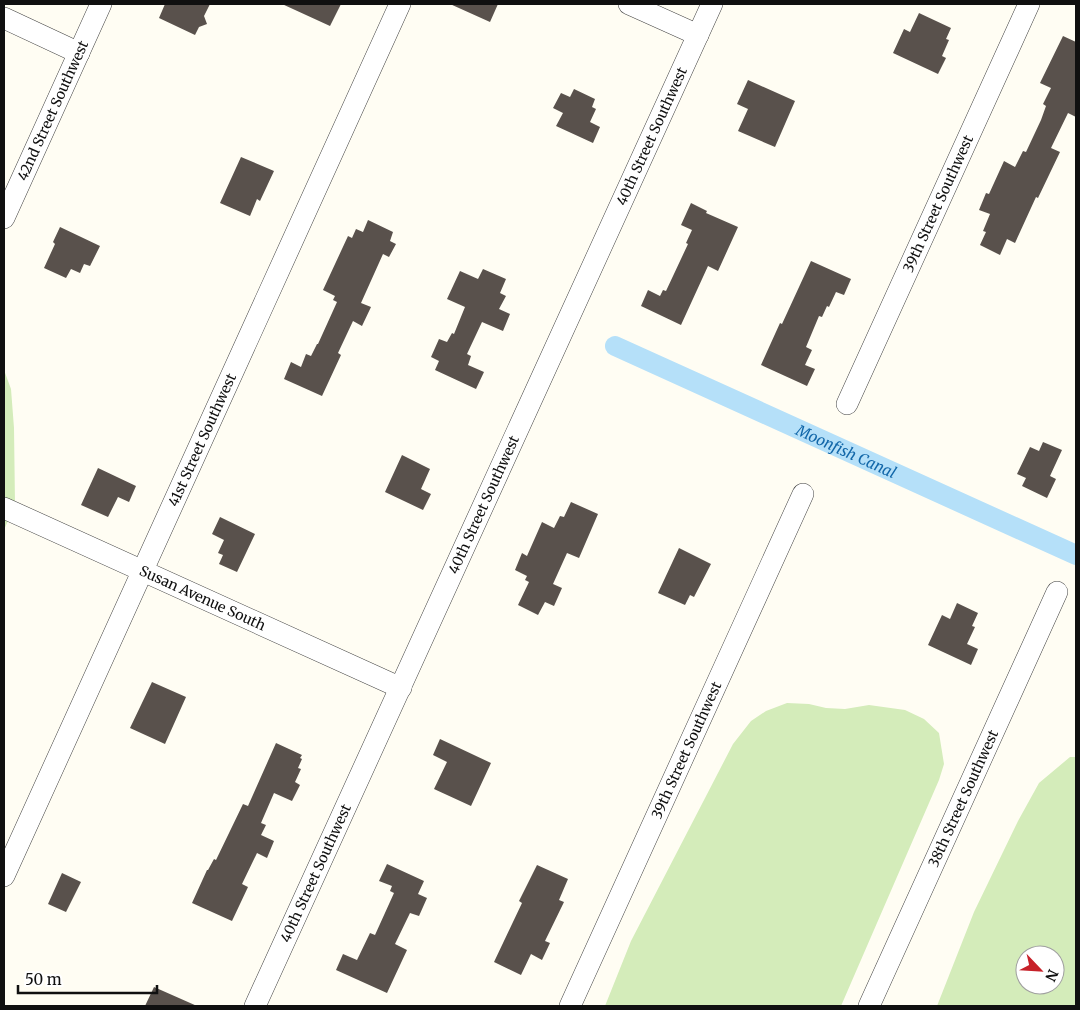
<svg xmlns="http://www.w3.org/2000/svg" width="1080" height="1010" font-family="Merriweather,serif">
<rect width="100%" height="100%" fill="#fffdf3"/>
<path fill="#d4ecba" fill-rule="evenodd" d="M4,370L11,389L14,428L15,504L4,530Z
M787,703L809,704L826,708L845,709L869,705L905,710L924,719L939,733L944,764L939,780L841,1006H605L631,941L733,744L751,721L766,711Z
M1076,757V1006H937L974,912L1018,821L1039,783L1070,757ZM1025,955H1055V985H1025Z"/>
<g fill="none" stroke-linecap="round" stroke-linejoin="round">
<path stroke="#b5e0f9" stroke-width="20" id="s1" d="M615,346L1076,555"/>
</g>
<path fill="#59514c" d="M165,4H210L204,16L207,24L199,27L195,35L159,18Z
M282,4H341L330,26Z
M450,4H498L490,22Z
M919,13L951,28L946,39L949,40L942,56L946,58L938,74L893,53L904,29L910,32Z
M1063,36L1076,42V117L1068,113L1051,148L1060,152L1038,198L1036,197L1015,243L1007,239L1000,255L980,245L986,232L983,231L990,214L979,210L986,193L989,194L1004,161L1015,167L1023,151L1026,152L1041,120L1046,106L1043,104L1051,88L1040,83Z
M748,80L795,101L775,147L738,131L748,109L737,104Z
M574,89L595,99L592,107L596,109L590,122L600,127L593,143L556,126L563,113L553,108L561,93L570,97Z
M241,157L274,171L260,201L257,199L250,216L220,203Z
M691,203L707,211L706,213L738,227L718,271L708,266L681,325L641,306L648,290L660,296L663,290L666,291L688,244L686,243L692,230L681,225Z
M368,220L393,232L390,241L396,244L389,257L383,254L361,303L371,307L362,326L353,321L338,353L341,355L322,396L284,379L291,362L301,367L306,354L311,356L317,344H318L337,302L333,300L335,296L323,290L348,236L352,238L356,229L363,232Z
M60,227L100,246L90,266L84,264L80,273L71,269L66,278L44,268L55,244L53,242Z
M811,261L851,279L844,295L836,292L829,307L827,306L822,317L819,316L806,347L812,350L805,365L815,369L807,386L761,365L780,323L782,324Z
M483,269L506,279L500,293L506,296L499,309L510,314L503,331L482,322L467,354L471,356L468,365L484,372L476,389L435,370L439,361L431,357L439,339L447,342L452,333L454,334L465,307L447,299L460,271L478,279Z
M1043,442L1062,450L1050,476L1056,479L1047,498L1022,486L1026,478L1017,474L1030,447L1039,451Z
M402,455L430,469L421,489L431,494L423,510L385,492Z
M98,468L136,486L129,502L118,497L108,517L81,505Z
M571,502L598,514L579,558L567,553L553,584L562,588L554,606L545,602L538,615L518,605L529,582L525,580L527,576L515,570L522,553L527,556L542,522L554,528L560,516L564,517Z
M220,517L255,534L237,572L219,564L223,555L218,553L224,540L212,534Z
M679,548L711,564L694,597L690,595L685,605L658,593Z
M957,603L978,613L972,626L975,627L967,644L978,649L971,665L928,645L942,615L950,619Z
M152,682L186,697L165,744L130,728Z
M440,739L491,763L471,806L434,789L447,762L433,755Z
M276,743L302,755L300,758L302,759L298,768L301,769L295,782L300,785L292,801L274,793L261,823L266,825L261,835L274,841L267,858L257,853L242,884L248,887L232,921L192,903L207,870H208L214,859L216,860L243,804L248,806Z
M387,864L424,881L418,894L427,898L419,916L410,913L395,944L407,950L387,993L336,970L343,954L357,960L370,933L375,935L394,893L390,891L392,886L379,881Z
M537,865L568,879L559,900L564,902L545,941L550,943L542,960L531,954L521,975L494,962L522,903L519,901Z
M62,873L81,882L66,912L48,904Z
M154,987L197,1006H145Z"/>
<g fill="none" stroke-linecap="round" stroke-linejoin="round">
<g stroke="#434343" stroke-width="22">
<g id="minor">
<path d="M629,4L698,35"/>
<path d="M4,18L79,53"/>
<path id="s2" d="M4,218L101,4"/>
<path id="s3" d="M847,404L1029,4"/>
<path id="s4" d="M4,508L401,688"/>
<path id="s5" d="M4,876L400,4"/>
<path id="s6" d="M255,1006L712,4"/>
<path id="s7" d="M570,1006L803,494"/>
<path id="s8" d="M869,1006L1057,592"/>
</g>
</g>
<use href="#minor" stroke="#fff" stroke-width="21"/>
</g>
<g text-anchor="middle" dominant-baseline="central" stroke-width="5" stroke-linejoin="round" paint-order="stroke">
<g font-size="14" fill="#101010" stroke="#fff">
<text stroke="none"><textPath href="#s2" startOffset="118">42nd Street Southwest</textPath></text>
<text stroke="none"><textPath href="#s6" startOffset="956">40th Street Southwest</textPath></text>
<text stroke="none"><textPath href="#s3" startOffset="220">39th Street Southwest</textPath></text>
<text stroke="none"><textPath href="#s5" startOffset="479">41st Street Southwest</textPath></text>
<text stroke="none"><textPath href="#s6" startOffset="551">40th Street Southwest</textPath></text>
<text stroke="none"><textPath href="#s4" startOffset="218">Susan Avenue South</textPath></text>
<text stroke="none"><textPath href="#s7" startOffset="281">39th Street Southwest</textPath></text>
<text stroke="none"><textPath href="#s8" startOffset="228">38th Street Southwest</textPath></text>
<text stroke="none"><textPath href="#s6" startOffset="146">40th Street Southwest</textPath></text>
</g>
<g font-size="15" font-style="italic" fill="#1267a9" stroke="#fff">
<text stroke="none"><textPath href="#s1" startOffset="254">Moonfish Canal</textPath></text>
</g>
</g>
<rect width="1080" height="1010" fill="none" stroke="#101010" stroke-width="10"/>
<g transform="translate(1040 970) rotate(115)"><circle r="24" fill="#ffffff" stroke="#9f9f9f"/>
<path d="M0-4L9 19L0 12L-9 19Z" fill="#c72129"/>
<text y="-8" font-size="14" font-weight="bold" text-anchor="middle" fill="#101010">N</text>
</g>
<path d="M18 985v8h139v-8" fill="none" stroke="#101010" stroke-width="2.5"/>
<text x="25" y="985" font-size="15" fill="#101010" stroke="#ffffff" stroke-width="4" paint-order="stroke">50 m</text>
</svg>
